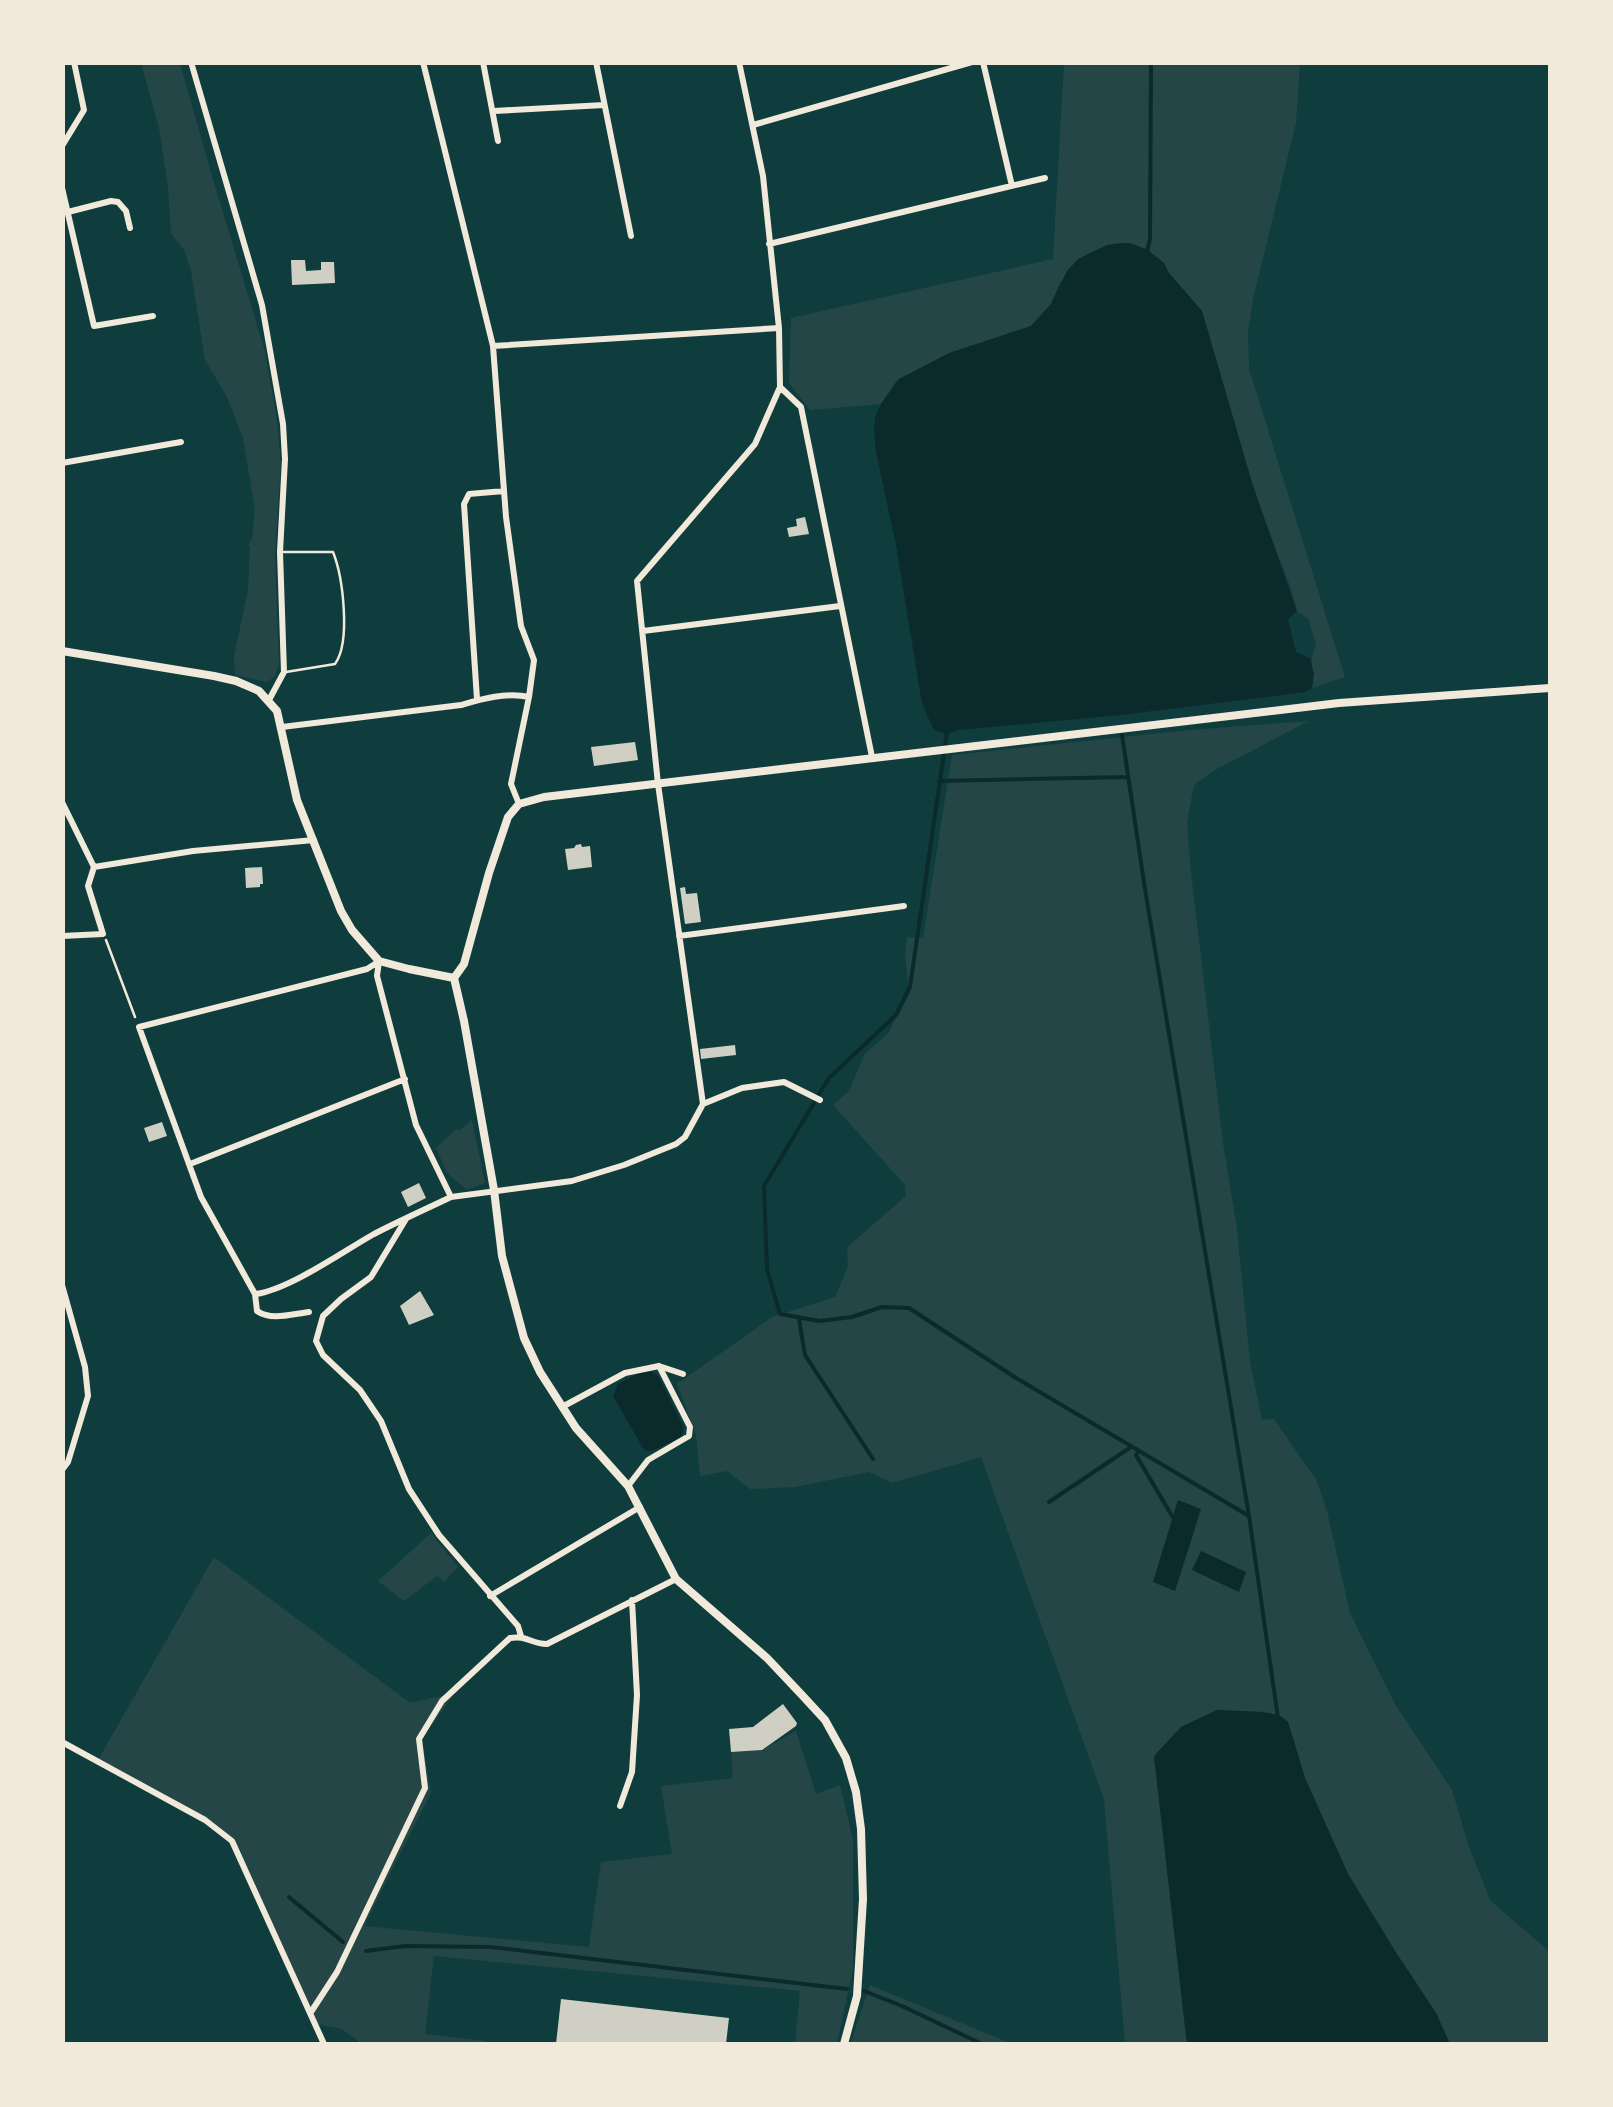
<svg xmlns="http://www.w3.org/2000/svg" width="1613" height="2107" font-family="Lato,sans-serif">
<rect width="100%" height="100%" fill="#0f3d3e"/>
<path fill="#244646" d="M141,63H180L211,173L265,351L277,420L281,463L275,556L279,663L275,676L267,682L235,675L234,656L248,590L250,546L248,545L252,539L255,510L243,438L227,397L205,360L191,271L184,250L171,233L168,186L159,128Z
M1064,63H1300L1296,123L1253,299L1248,333L1249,369L1345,677L1312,688C1314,671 1308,662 1316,646L1309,620L1297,611L1290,586L1259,506L1202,311L1148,250L1131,245L1060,282L1051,304L1031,326L955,352L896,381L881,404L810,410L789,383L791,318L1053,259Z
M1309,721L1215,770L1194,785L1187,822L1191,873L1223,1143L1237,1229L1250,1362L1262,1420L1274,1419L1317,1481L1327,1511L1350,1613L1395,1704L1452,1790L1469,1847L1490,1900L1550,1952V2044H1450L1436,2013L1395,1951L1348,1874L1305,1778L1288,1722L1279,1715L1262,1712L1217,1710L1181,1728L1154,1757L1187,2044H1125L1104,1799L981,1457L892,1483L869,1472L795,1487L750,1489L727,1471L700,1476L696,1435L677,1384L772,1317L835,1297L848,1266L847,1247L906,1196L905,1185L833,1105L849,1091L865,1053L888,1034L909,991L905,954L907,937L923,938L952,755L1189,730Z
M472,1120L485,1183L467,1190L447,1173L436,1148L456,1129L459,1131Z
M431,1533L458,1567L444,1582L437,1576L404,1601L378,1581Z
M214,1557L410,1703L455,1693L422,1738L431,1793L364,1926L589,1947L601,1862L672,1854L661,1786L733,1778L731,1752L762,1750L796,1731L816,1794L840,1785L853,1840V1969L837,2044H795L800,1991L434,1956L425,2034L486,2041V2044H362L342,2029L316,2024L232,1841L205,1820L98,1760Z
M870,1985L1012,2044H859L851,2042Z"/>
<path fill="#0a2a2b" d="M1121,243H1130L1148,250L1164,263L1169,273L1202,311L1252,483L1297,611L1288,619L1296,652L1310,658L1314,674L1312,688L1305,692L1121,715L958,730L948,734L934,730L922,704L896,545L876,452L874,431L875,417L881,404L899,379L949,353L1031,326L1051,304L1067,271L1078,259L1107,245Z
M641,1372H652L659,1377L684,1428L681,1437L652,1451L644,1450L613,1396L618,1384Z
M1178,1500L1201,1509L1175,1591L1153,1582Z
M1201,1551L1246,1572L1239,1592L1192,1570Z
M1217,1710L1262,1712L1279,1715L1288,1722L1305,1778L1348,1874L1395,1951L1436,2013L1450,2044H1187L1154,1756L1181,1727Z"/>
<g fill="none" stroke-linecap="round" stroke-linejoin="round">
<path stroke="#0a2a2b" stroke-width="4" d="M1147,252L1150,239L1151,62
M947,732L910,987L896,1015L829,1078L764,1186L767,1269L780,1314L819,1321L852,1317L882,1307L909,1308L1016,1378L1249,1516
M1122,735L1145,889L1249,1516L1278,1718
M939,781L1128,777
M799,1319L805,1355L873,1459
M1138,1452L1136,1455L1175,1521
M1049,1502L1131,1447
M289,1897L343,1942
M366,1951L405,1946L491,1947L847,1989
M864,1991L902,2006L982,2044"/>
</g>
<path fill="#cfcfc3" d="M291,260H305L306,271L321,270V262H334L335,283L292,285Z
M805,517L809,534L789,537L787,528L797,526L796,519Z
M635,742L638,760L594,766L591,747Z
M581,844L582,847L590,846L592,867L568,870L565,849L574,848L576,845Z
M262,867L263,884H260V887L246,888L245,868Z
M685,887L686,894L697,893L701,922L685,924L680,888Z
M735,1045L736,1055L701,1059L700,1049Z
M162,1122L167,1136L149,1142L144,1128Z
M419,1183L426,1198L408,1207L401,1192Z
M420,1291L434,1315L409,1325L400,1306Z
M783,1704L797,1723L796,1726L762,1750L731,1752L729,1729L753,1727Z
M561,1999L729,2018L726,2044H556Z"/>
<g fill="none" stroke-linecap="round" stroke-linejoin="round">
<path stroke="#f1e9da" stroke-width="2.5" d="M106,940L135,1017"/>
<path stroke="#f1e9da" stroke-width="2.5" d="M281,552H333C343,577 351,642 335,664L286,672"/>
<path stroke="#f1e9da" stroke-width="6" d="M191,62L262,305L283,424L285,459L280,552L284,672L269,700
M423,62L493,346L506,517L521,626L534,660L529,697
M483,62L498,141
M596,62L631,236
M983,62L1012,186
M494,111L604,105
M753,125L972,62
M62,146L84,110L74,62
M62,188L94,326L153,316
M68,212L111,201L118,202L126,211L130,228
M769,244L1045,178
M493,346L779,328
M780,387L801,407L872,757
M62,463L181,442
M643,631L840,606
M477,699L464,504L469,494L504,491
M282,727L461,705C482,699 506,692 529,697L511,784L519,804
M62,802L94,867L88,886L103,934L62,936
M94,867L193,851L314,840
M679,936L904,906
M379,961L377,976L416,1125L451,1197L572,1181L624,1165L676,1144L685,1137L703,1104L658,784L637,581L755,444L780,387L779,328L763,176L739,62
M703,1104L742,1088L784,1082L820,1100
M190,1164L405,1079
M406,1219L371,1277L341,1299L323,1316L316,1341L323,1355L360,1390L381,1421L409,1489L439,1535L518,1626L521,1636
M62,1285L85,1367L88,1396L68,1462L62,1470
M256,1294C290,1289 342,1252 374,1234C399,1221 426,1209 451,1197
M309,1312C292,1314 271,1321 257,1311L255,1294L201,1197L139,1027L367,969L378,962
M562,1407L625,1373L659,1366L683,1374
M628,1486L648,1460L689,1436L690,1427L659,1366
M490,1596L640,1507
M62,1742L205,1820L232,1841L324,2044
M620,1806L632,1772L637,1695L632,1600
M311,2012L337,1972L425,1788L419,1739L442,1701L510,1638C527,1635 531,1644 547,1644L676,1579"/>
<path stroke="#f1e9da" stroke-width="8" d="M62,651L214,676L236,681L259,691L277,711L297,800L341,911L352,930L379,961L409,969L454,978
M454,978L464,964L489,873L508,817L519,804L544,797L1339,703L1550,688
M454,978L464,1021L494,1190L502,1256L524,1338L540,1372L576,1428L628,1486L676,1579L767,1658L801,1694L825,1720L846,1758L856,1792L861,1829L863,1899L857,1996L844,2044"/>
</g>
<rect width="1613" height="2107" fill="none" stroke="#f1e9da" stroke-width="130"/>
</svg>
